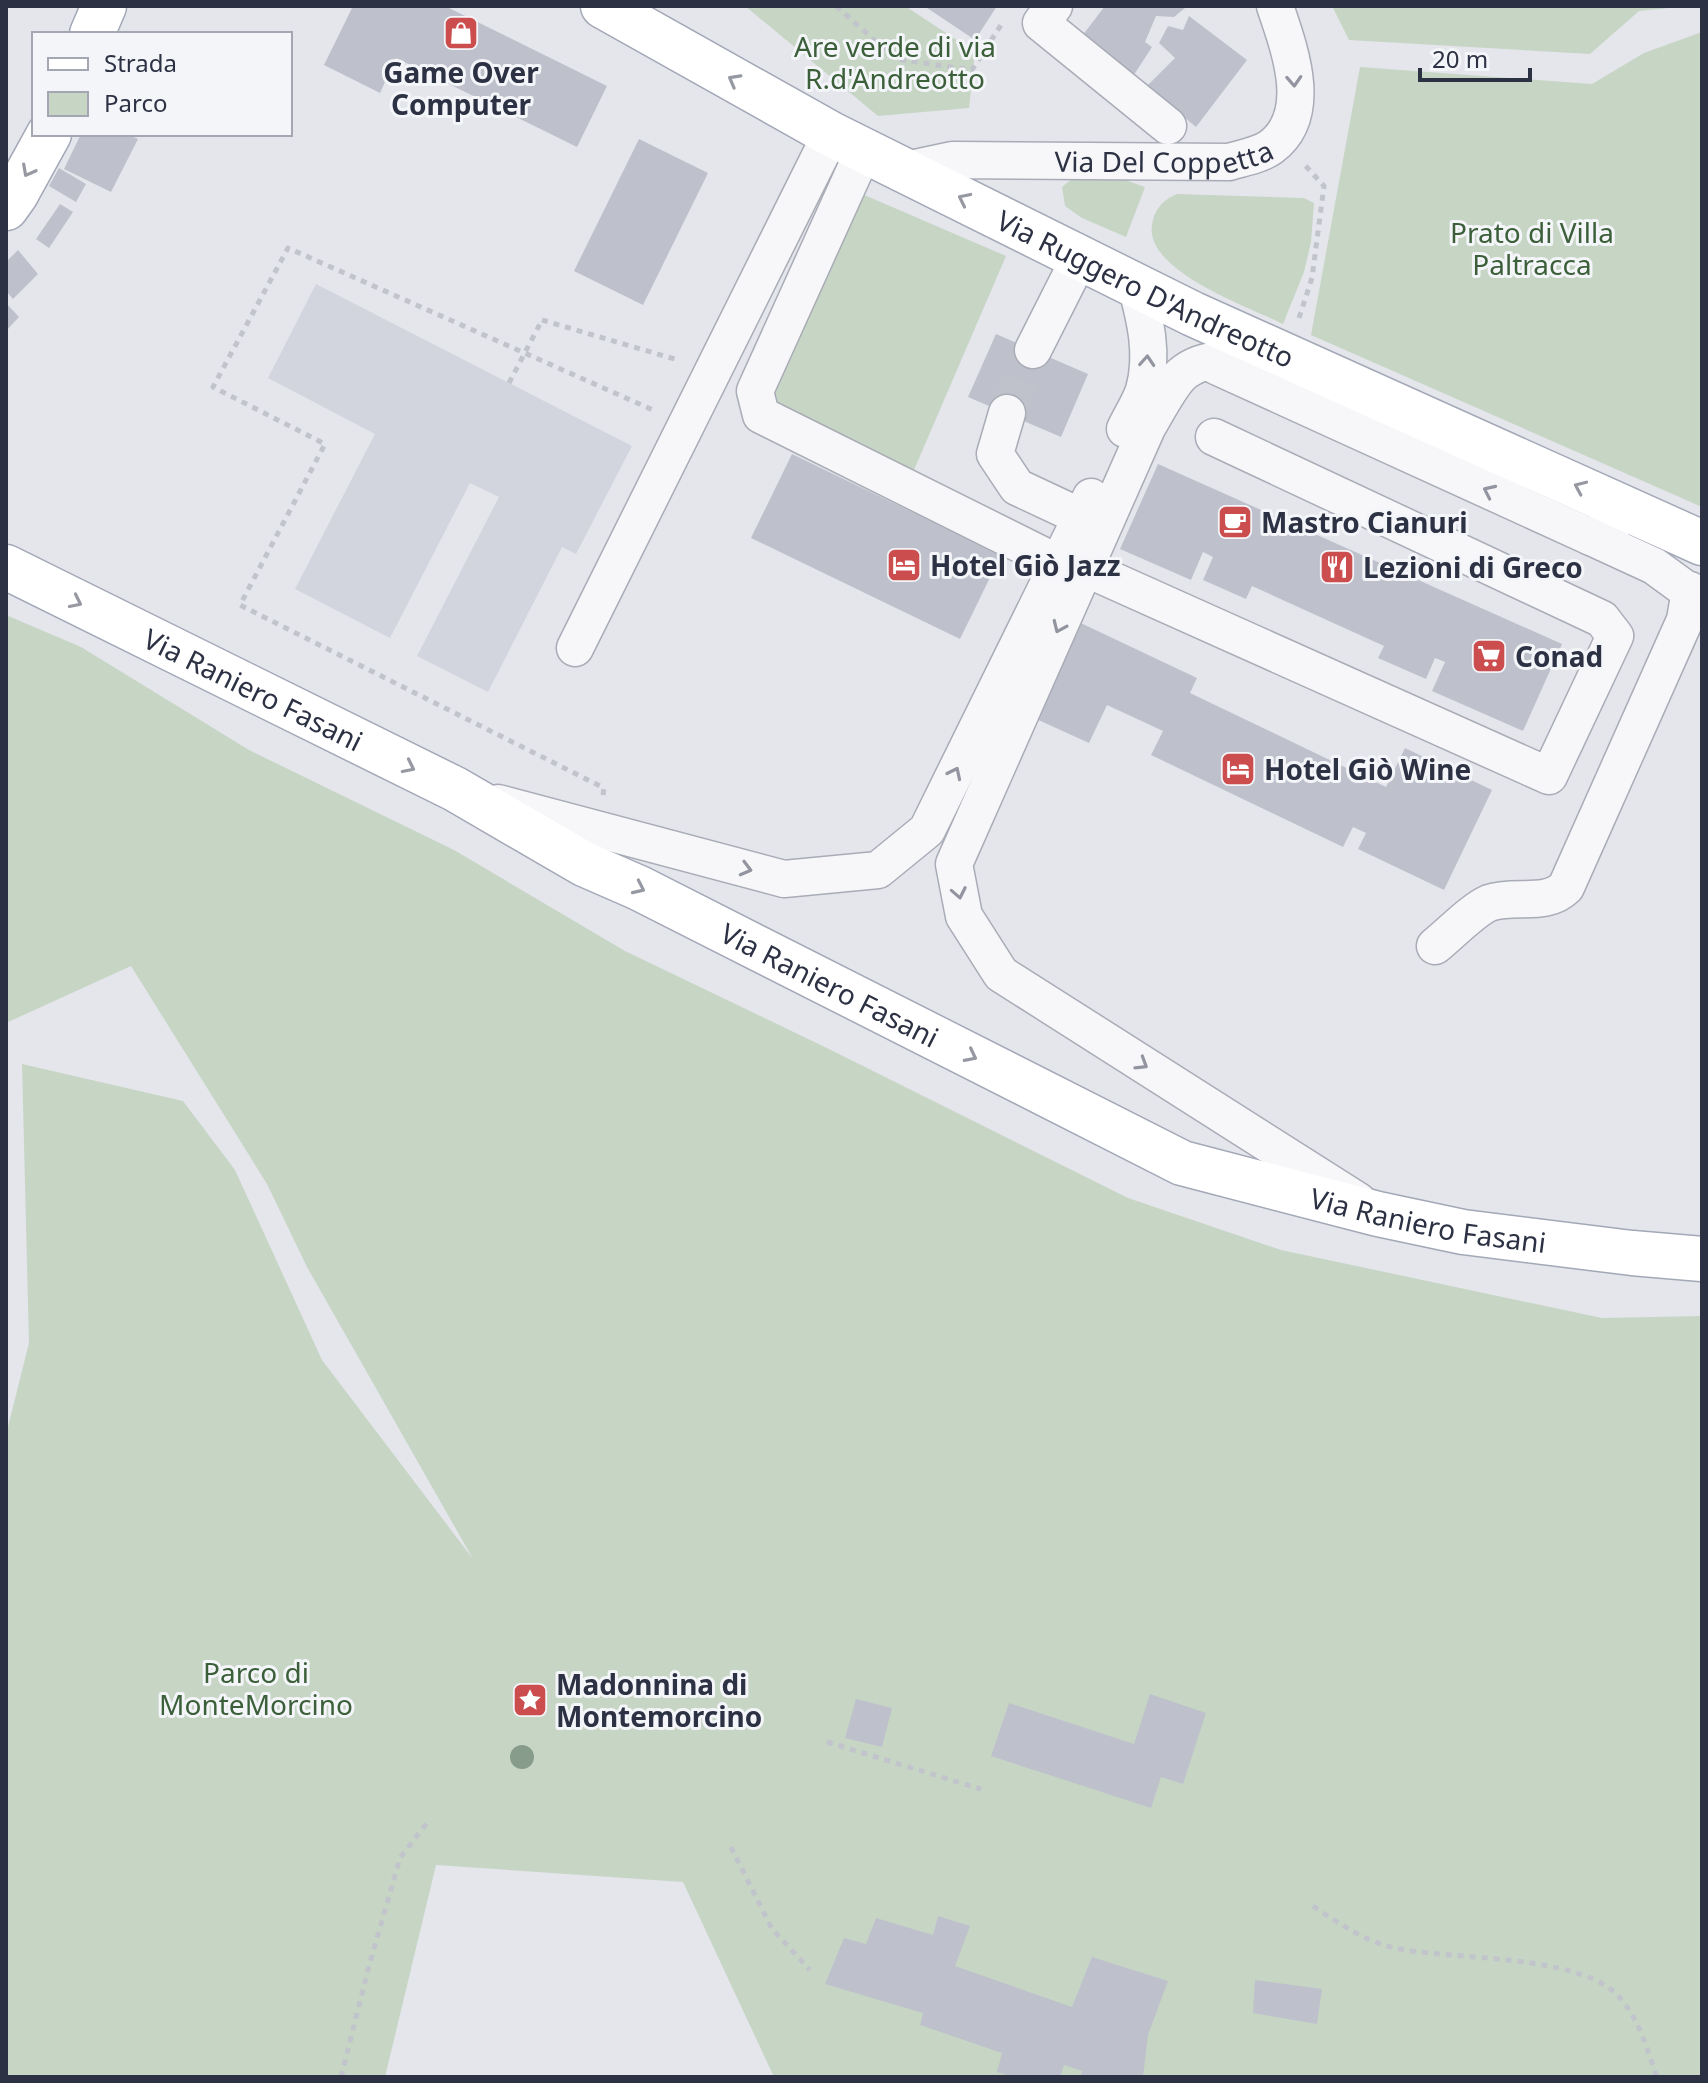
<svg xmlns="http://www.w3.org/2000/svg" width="1708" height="2083" font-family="'Noto Sans',sans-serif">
<rect width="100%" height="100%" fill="#e4e6ec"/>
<path fill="#d2d5dd" d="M316,284L632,446L576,554L562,547L488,692L417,656L499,497L470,483L390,638L295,589L375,434L268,378Z"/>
<path fill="#c7d5c5" d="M745,6H905L975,52L969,108L878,116Z
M1332,6H1690L1639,11L1590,54L1349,40Z
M1702,32V507L1311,335L1360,67L1592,84L1644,53Z
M1097,170L1145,187L1126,237L1082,218L1065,206L1062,187L1076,176Z
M862,194L1006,256L914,470L764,397Z
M1177,194L1304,198L1314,203L1311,242L1304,272L1283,324C1247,306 1138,269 1153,220C1156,207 1165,199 1177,194Z
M6,615L81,647L249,750L454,850L625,951L831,1050L1128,1198L1281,1250L1602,1318L1702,1316V2077H774L683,1882L436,1865L385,2077H6V1435L29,1343L22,1064L183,1101L235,1170L322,1360L473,1559L307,1267L267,1184L131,966L6,1023Z"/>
<path fill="#bec1cb" d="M353,6H445L607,86L577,147L396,58L380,93L324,65Z
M924,6H997L975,40Z
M1105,6H1181L1185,8L1174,17L1156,16L1145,42L1152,47L1130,81L1082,36Z
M1189,16L1247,60L1196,127L1147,86L1175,58L1159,43L1168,26L1183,30Z
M81,134H127L138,139L111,192L64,169Z
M639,139L708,173L643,305L574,271Z
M59,168L86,184L76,202L49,186Z
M60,204L73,212L49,248L36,239Z
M18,250L38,274L13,299L6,291V262Z
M6,303L19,317L6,331Z
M996,334L1088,374L1061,437L968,397Z
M792,454L1001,555L960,639L751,538Z
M1158,464L1562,644L1523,731L1432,691L1445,662L1435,658L1426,679L1378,658L1384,646L1252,586L1246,599L1203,580L1213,557L1203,552L1191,580L1120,549Z
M1068,617L1197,678L1190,693L1386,787L1405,748L1492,790L1444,890L1358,849L1366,833L1353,827L1343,847L1151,755L1163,731L1107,705L1089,743L1023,713Z
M1150,1694L1206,1713L1183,1784L1161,1777L1151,1808L991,1756L1009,1703L1134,1744Z
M856,1699L892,1708L882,1747L845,1738Z
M938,1916L970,1926L955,1966L1072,2007L1092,1957L1168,1981L1148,2035L1143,2077H1080L1082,2071L1064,2065L1060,2077H1013L997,2072L1002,2053L920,2025L923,2013L825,1984L844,1938L866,1944L876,1918L933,1935Z
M1255,1980L1322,1989L1317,2024L1253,2013Z"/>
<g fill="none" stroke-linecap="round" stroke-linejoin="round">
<path stroke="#bfc2ca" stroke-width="36" stroke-dasharray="36 18" stroke-linecap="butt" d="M1007,413L1033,350"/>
<g stroke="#a9acb6" stroke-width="39">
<g id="minor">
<path d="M1054,6L1041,23L1168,126"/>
<path d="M864,150L755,391L761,415L1058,563"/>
<path id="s1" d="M905,170L952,160L1229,162C1242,158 1260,155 1271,147C1315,114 1289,48 1275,6"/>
<path d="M1033,350L1080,257"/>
<path d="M1285,364C1254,360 1207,351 1181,375C1169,387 1156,413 1147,428L954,864L964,916L1001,974L1358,1201"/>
<path d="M1216,366L1591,537L1633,510"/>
<path d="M1007,413L995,454L1017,487L1081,517"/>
<path d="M1125,429C1131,416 1140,403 1144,390C1154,354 1145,319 1136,285"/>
<path d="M1591,537L1654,566L1702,601"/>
<path d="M1085,568L1549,776L1615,636L1602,619L1214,437"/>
<path d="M575,648L831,134"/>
<path d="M498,803L784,879L878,870L927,830L1091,497"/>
<path d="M1435,946C1450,934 1473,910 1489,903C1515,894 1546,907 1566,887L1685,620L1690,590"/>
</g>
</g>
<g stroke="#a3a8b7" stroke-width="47">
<g id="major">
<path id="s2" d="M603,6L831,134L1193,314L1702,543"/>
<path d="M92,34L104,6"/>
<path d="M6,208L16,194L49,134"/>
<path id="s3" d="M6,567L455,789L584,864L639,888L1182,1163L1378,1214L1463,1232L1632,1253L1702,1259"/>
</g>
</g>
<path stroke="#c2c4cb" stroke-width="5" stroke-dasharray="6 6" stroke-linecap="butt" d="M836,6L896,59L972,70L1003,22
M1299,318L1312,278L1324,186L1303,163
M542,320L678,360
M603,795L604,788L240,605L325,444L213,387L288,248L653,410
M827,1742L981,1789
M731,1847L772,1929L810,1970
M1313,1906C1343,1926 1368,1944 1405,1950C1461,1959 1571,1956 1613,1991C1638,2013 1646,2047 1657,2077
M341,2077L369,1966L400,1858L429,1820"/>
<use href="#minor" stroke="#f7f7fa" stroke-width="36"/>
<use href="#major" stroke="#fff" stroke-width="44"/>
<path stroke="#c2c4cb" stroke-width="5" stroke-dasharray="6 6" stroke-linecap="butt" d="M509,383L542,320"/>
</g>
<circle fill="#879c8a" cx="522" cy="1757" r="12"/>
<defs><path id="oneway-chevron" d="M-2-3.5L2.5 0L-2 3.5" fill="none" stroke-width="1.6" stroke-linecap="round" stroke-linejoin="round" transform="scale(2)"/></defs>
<g stroke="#9698a2">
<use href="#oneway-chevron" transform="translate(734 80) rotate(-151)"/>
<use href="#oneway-chevron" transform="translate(28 171) rotate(118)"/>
<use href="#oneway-chevron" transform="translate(964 199) rotate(-154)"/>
<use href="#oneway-chevron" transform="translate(1580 487) rotate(-156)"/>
<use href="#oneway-chevron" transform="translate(76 602) rotate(26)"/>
<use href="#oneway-chevron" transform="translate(409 767) rotate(26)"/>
<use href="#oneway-chevron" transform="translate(639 888) rotate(25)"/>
<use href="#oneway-chevron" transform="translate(971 1056) rotate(27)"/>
</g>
<g stroke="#92949f">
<use href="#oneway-chevron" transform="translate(1294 81) rotate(87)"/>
<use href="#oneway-chevron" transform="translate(1147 361) rotate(-86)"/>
<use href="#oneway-chevron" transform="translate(1489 491) rotate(-155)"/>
<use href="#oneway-chevron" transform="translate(1059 627) rotate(114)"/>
<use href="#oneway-chevron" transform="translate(955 773) rotate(-64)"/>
<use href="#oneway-chevron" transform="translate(746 869) rotate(15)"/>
<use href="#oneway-chevron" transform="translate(959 893) rotate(79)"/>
<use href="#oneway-chevron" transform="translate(1142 1064) rotate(32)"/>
</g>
<defs>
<g id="shop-square" transform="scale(1.8)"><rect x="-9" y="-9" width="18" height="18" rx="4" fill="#cc4d4e" stroke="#f4f5f9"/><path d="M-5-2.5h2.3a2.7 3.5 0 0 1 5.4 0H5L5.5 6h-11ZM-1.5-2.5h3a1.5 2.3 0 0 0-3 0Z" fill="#fff"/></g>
<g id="cafe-square" transform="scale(1.8)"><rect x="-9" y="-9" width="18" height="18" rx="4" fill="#cc4d4e" stroke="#f4f5f9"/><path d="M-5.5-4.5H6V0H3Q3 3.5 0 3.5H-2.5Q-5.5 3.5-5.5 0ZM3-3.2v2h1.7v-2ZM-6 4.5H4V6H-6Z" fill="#fff"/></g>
<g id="hotel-square" transform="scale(1.8)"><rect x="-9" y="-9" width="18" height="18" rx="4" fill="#cc4d4e" stroke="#f4f5f9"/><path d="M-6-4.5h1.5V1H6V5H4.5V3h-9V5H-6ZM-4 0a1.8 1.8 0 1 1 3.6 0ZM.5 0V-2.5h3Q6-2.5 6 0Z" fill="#fff"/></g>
<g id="restaurant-square" transform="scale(1.8)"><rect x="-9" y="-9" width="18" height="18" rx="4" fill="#cc4d4e" stroke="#f4f5f9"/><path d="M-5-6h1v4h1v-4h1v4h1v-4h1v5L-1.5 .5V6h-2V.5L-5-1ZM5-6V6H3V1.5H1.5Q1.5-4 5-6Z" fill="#fff"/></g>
<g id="supermarket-square" transform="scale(1.8)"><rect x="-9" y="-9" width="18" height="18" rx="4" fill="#cc4d4e" stroke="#f4f5f9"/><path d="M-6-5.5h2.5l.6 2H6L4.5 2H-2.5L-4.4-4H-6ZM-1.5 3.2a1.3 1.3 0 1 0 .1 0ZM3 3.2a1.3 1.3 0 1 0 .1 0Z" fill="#fff"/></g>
<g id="sight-square" transform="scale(1.8)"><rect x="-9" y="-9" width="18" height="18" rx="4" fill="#cc4d4e" stroke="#f4f5f9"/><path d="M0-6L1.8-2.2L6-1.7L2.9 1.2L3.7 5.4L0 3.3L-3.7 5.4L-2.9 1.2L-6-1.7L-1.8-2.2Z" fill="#fff"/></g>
</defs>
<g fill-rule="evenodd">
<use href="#shop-square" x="461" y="33"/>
<use href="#cafe-square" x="1235" y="522"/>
<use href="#hotel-square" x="904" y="565"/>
<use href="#restaurant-square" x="1337" y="567"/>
<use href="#supermarket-square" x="1489" y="656"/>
<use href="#hotel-square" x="1238" y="769"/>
<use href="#sight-square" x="530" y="1700"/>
</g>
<g text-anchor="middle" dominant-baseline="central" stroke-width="6" stroke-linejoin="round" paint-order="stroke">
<g font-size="28" fill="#3b5f39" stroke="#f4f5f9">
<text x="895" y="46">Are verde di via<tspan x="895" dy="32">R.d'Andreotto</tspan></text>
<text x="1532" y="232">Prato di Villa<tspan x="1532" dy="32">Paltracca</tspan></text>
<text x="256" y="1672">Parco di<tspan x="256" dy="32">MonteMorcino</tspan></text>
</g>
<g font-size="28" font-weight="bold" fill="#2c3144" stroke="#f4f5f9" text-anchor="start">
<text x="461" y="72" text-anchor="middle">Game Over<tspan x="461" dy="32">Computer</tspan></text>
<text x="1261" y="522">Mastro Cianuri</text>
<text x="930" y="565">Hotel Giò Jazz</text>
<text x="1363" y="567">Lezioni di Greco</text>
<text x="1515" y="656">Conad</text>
<text x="1264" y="769">Hotel Giò Wine</text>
<text x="556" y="1684">Madonnina di<tspan x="556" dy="32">Montemorcino</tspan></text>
</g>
<g font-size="28" fill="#2c3144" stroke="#f4f5f9">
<text stroke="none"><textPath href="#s1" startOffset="260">Via Del Coppetta</textPath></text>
<text stroke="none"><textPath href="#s2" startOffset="612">Via Ruggero D'Andreotto</textPath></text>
<text stroke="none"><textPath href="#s3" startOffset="276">Via Raniero Fasani</textPath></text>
<text stroke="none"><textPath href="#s3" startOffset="924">Via Raniero Fasani</textPath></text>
<text stroke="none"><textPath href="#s3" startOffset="1572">Via Raniero Fasani</textPath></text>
</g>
</g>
<rect width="1708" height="2083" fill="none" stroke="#2c3144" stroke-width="16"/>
<rect x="32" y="32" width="260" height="104" fill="#f4f5f9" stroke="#a4a7b1" stroke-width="2"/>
<rect x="48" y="58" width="40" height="12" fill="#ffffff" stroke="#a4a7b1" stroke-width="2"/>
<text x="104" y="72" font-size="24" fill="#2c3144">Strada</text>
<rect x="48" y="92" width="40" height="24" fill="#c7d5c5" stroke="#a4a7b1" stroke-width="2"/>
<text x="104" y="112" font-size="24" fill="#2c3144">Parco</text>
<path d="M1420 68v12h110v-12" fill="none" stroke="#2c3144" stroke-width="4"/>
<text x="1432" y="68" font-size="24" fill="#2c3144" stroke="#f4f5f9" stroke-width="6" paint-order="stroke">20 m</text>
</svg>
